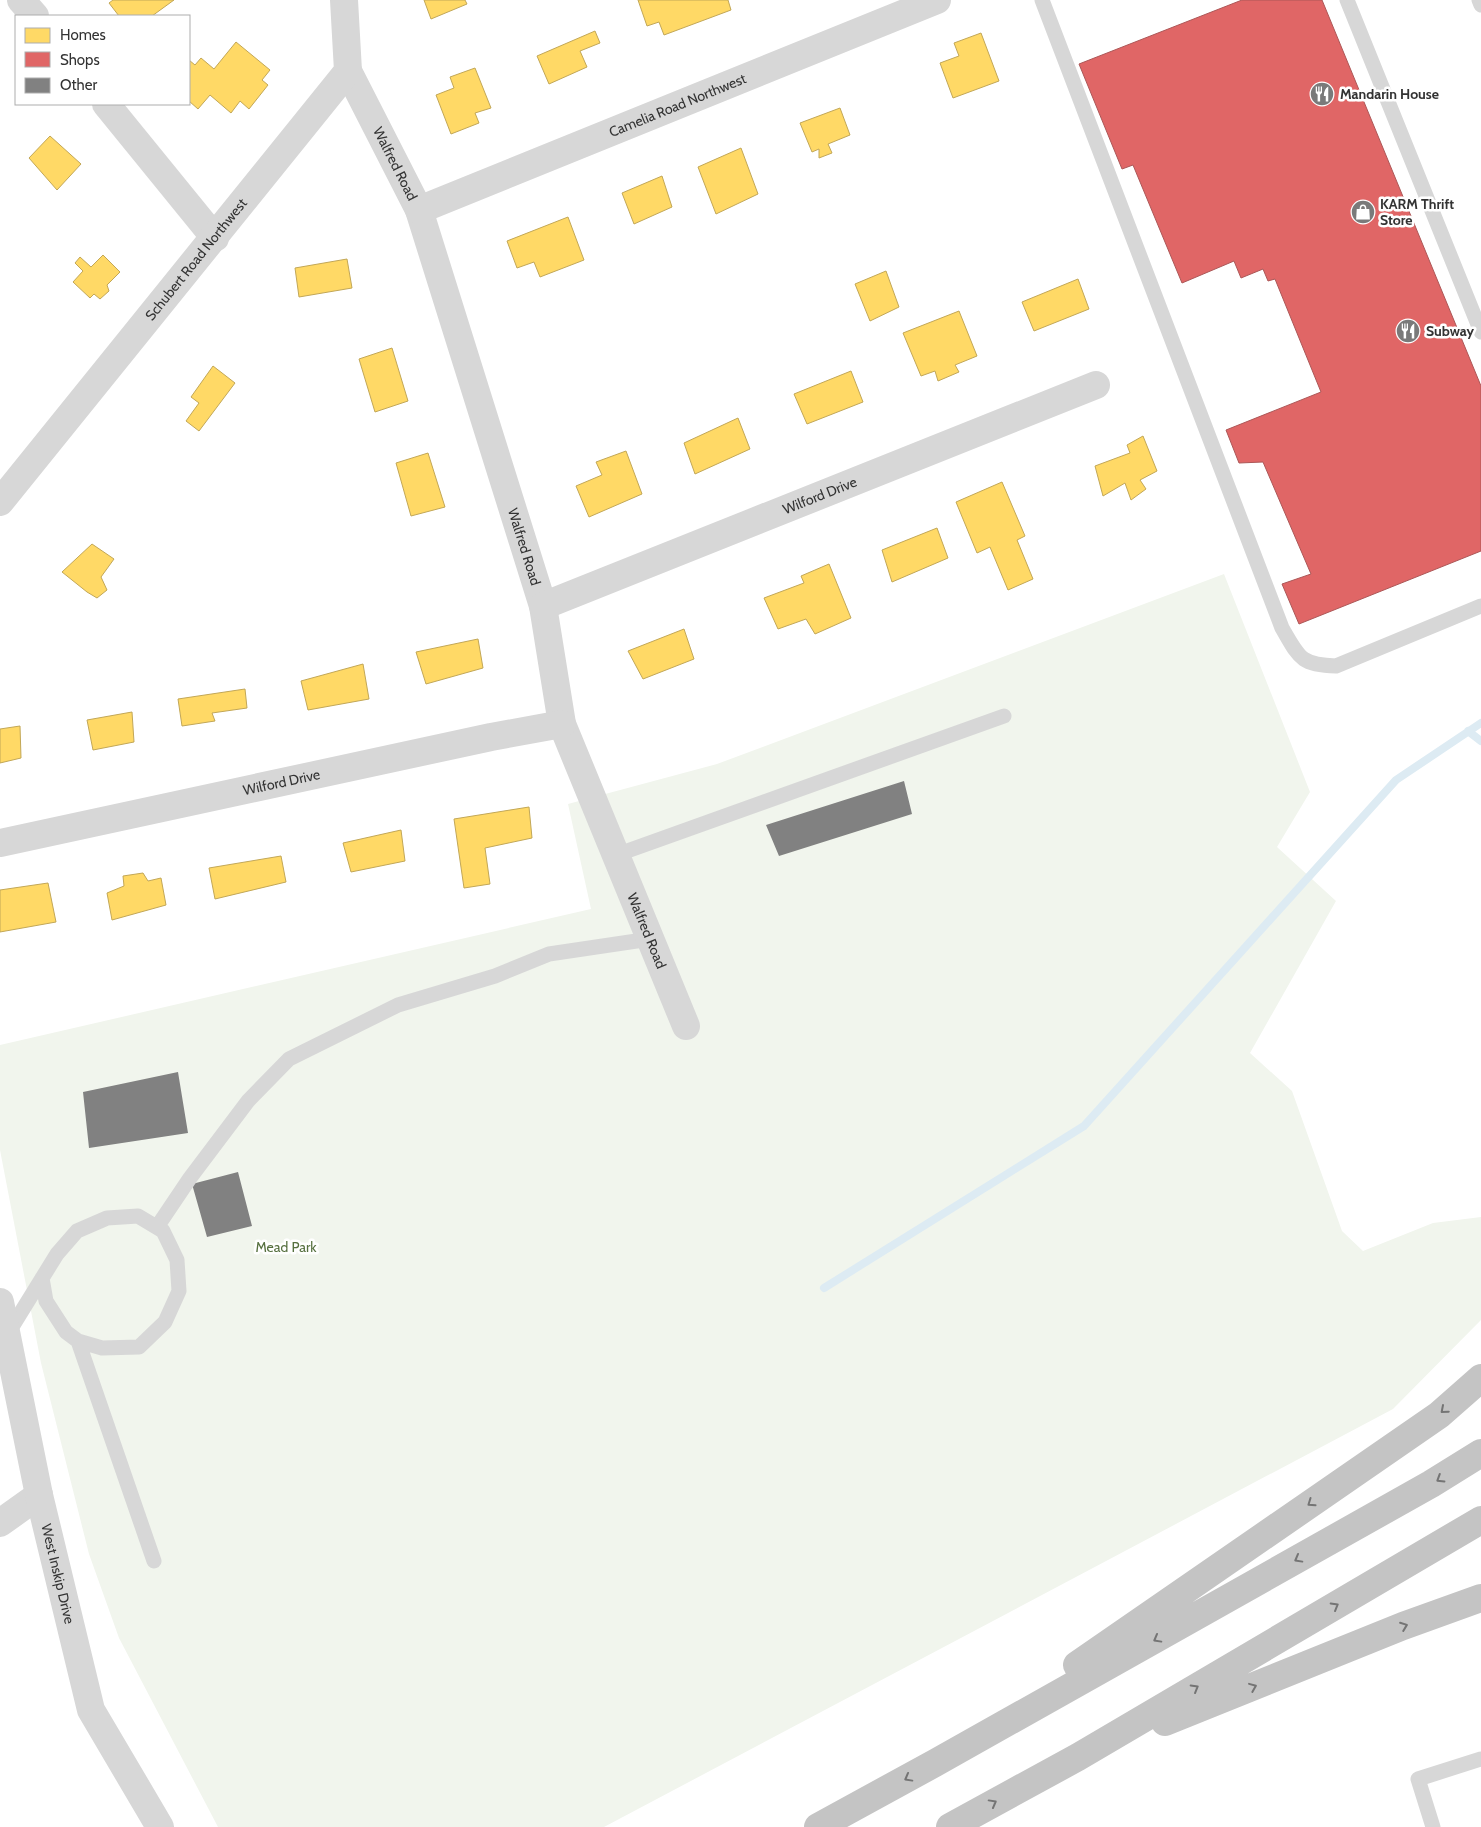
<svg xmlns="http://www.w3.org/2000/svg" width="1481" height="1827" font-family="Cabin,sans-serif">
<rect width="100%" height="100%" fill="#fff"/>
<path fill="#f1f5ed" d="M1224,574L1310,792L1277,847L1336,901L1250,1053L1292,1091L1342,1231L1363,1251L1433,1223L1481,1217V1320L1393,1409L604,1827H218L119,1638L89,1554L41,1363L0,1150V1045L591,909L568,804L717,764Z"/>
<path fill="#ffd966" stroke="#c2a757" d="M113,0H174L152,16H119L109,3Z
M424,0H465L467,4L431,19Z
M638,0H728L731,10L664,35L659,22L647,26Z
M595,31L600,43L580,51L587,67L549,84L537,56Z
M981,33L999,81L953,98L940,63L959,56L954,43Z
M236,42L270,70L262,80L268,85L249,109L240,101L231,113L210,95L198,109L189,101V60L195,65L201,58L214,69Z
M475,68L491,108L475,113L479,123L451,134L436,95L454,88L450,77Z
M840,108L850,135L828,144L832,153L819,158V149L812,152L800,123Z
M50,136L81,164L57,190L29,158Z
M741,148L758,194L716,214L698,167Z
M662,176L672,207L634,224L622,193Z
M568,217L584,260L540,277L534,262L517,268L507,241Z
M103,255L120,272L107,285L109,291L100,299L94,294L90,298L73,282L83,271L75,263L80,257L91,267Z
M347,259L352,288L299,297L295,268Z
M886,271L899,307L870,321L855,284Z
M1078,279L1089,309L1034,331L1022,302Z
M959,311L977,356L955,365L959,372L938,381L935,371L921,376L903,333Z
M392,348L408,401L375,412L359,359Z
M213,366L235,383L199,431L186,421L199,403L191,397Z
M851,371L863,402L807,424L794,394Z
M738,418L750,449L695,474L684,443Z
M1143,436L1157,471L1140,480L1146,489L1131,500L1125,483L1103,496L1095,466L1130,453L1127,445Z
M626,451L642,494L589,517L576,486L602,475L596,462Z
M428,453L445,507L411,516L396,463Z
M1002,482L1025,536L1017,540L1033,579L1008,590L990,547L977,553L956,502Z
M937,528L948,558L892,582L882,550Z
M92,544L114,559L101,577L107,590L97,598L87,592L62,572Z
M829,564L851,618L815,634L806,619L778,629L764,598L804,583L801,576Z
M684,629L694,659L643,679L628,651Z
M478,639L483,668L426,684L416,652Z
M363,664L369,699L308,710L301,681Z
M245,689L247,708L212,713L215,721L182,726L178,699Z
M132,712L134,742L93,750L87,720Z
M20,726L21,758L0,763V729Z
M529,807L532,838L485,848L490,884L464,888L454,819Z
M401,830L405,861L351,872L343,843Z
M281,856L286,882L215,899L209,868Z
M143,873L148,881L161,878L166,905L112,920L107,893L124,886L123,876Z
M48,883L56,922L0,932V890Z"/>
<path fill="#e06666" stroke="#ac5757" d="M1242,0H1322L1481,386V551L1299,624L1282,584L1311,574L1263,462L1239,463L1226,430L1321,392L1275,279L1268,281L1263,269L1241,278L1234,261L1182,283L1133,165L1122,169L1079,64Z"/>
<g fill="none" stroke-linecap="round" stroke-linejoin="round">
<path stroke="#ddebf3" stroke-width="8" d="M1468,731L1481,741
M824,1288L1084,1126L1396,780L1481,723"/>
</g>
<path fill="#818181" d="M904,781L912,814L779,856L766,825Z
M178,1072L188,1133L89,1148L83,1092Z
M238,1172L252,1226L207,1237L192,1184Z"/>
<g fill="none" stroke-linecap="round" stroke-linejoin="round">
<path stroke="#d7d7d7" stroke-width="15" d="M1042,0L1282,628C1299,657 1300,665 1336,666L1481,606
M1347,0L1481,332
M1479,0L1481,5
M616,855L1004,716
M157,1227L190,1178L248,1101L289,1059L398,1005L495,976L549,954L650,939
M7,1335L57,1254L77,1231L107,1218L138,1216L163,1231L177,1260L179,1291L165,1322L139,1347L102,1348L78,1341L66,1332L46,1301L42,1278
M78,1341L154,1561
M1433,1827L1418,1779L1481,1759"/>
<g stroke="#d7d7d7" stroke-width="28">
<path d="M21,0L35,16"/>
<path id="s1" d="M348,71L419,210L543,606L562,724L686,1026"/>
<path d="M106,104L215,238"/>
<path id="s2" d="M419,210L937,0"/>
<path id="s3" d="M0,502L348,71L344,0"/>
<path id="s4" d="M543,606L1096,385"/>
<path id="s5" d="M0,843L491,737L562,724"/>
<path d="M0,1523L39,1495"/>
</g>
<path stroke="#d7d7d7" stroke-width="28" id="s6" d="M0,1302L39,1495L91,1710L160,1827"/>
<path stroke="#c4c4c4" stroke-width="28" d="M1077,1665L1439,1415L1481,1378
M1165,1722L1403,1626L1481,1598
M818,1827L935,1763L1431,1484L1481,1453
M950,1827L1078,1757L1481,1520"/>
</g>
<defs><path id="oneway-chevron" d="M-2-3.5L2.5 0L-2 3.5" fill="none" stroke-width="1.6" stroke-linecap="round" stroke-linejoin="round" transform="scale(1.25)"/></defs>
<g stroke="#747474">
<use href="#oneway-chevron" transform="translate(1444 1410) rotate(139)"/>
<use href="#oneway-chevron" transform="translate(1440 1479) rotate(148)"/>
<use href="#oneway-chevron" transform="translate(1311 1503) rotate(145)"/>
<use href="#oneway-chevron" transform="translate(1298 1559) rotate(151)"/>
<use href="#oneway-chevron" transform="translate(1335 1606) rotate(-30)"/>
<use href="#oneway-chevron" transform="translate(1404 1626) rotate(-21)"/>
<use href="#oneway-chevron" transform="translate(1157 1639) rotate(151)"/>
<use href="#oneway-chevron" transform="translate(1253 1687) rotate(-22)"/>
<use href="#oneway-chevron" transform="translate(1195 1688) rotate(-30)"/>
<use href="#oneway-chevron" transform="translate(908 1778) rotate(151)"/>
<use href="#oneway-chevron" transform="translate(993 1803) rotate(-29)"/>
</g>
<defs>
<g id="restaurant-disc" transform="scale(1.25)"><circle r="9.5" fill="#7a7a7a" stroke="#fff"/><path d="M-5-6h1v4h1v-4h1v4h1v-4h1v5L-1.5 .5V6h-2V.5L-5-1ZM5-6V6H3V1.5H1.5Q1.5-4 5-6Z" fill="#fff"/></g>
<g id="shop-disc" transform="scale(1.25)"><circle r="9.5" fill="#7a7a7a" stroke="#fff"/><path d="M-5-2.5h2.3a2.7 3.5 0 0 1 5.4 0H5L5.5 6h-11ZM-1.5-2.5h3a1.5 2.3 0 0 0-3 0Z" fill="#fff"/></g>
</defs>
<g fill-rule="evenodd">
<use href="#restaurant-disc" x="1322" y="94"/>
<use href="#shop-disc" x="1363" y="212"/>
<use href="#restaurant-disc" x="1408" y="331"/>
</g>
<g text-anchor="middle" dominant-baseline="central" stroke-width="5" stroke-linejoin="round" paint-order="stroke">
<g font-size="14" font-weight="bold" fill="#333" stroke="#fff" text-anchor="start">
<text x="1340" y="94">Mandarin House</text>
<text x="1380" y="204">KARM Thrift<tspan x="1380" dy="16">Store</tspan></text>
<text x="1426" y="331">Subway</text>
</g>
<g font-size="14" fill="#333" stroke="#fff">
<text stroke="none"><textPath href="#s2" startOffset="279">Camelia Road Northwest</textPath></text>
<text stroke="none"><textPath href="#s1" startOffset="104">Walfred Road</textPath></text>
<text stroke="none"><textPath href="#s3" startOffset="312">Schubert Road Northwest</textPath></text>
<text stroke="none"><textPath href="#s4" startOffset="298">Wilford Drive</textPath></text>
<text stroke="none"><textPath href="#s1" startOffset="509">Walfred Road</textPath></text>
<text stroke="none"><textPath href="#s5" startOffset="288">Wilford Drive</textPath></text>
<text stroke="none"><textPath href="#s1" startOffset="914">Walfred Road</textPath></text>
<text stroke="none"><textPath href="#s6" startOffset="278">West Inskip Drive</textPath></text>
</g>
<g font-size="14" fill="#56703f" stroke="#fff">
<text x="286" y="1247">Mead Park</text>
</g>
</g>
<rect x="15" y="15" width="175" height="90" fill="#ffffff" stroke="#adadad"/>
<rect x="25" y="28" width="25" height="15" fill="#ffd966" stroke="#adadad"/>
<text x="60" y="40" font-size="15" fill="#333333">Homes</text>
<rect x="25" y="52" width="25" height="15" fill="#e06666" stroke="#adadad"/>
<text x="60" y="65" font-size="15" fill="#333333">Shops</text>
<rect x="25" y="78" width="25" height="15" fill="#818181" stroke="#adadad"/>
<text x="60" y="90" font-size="15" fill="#333333">Other</text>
</svg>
